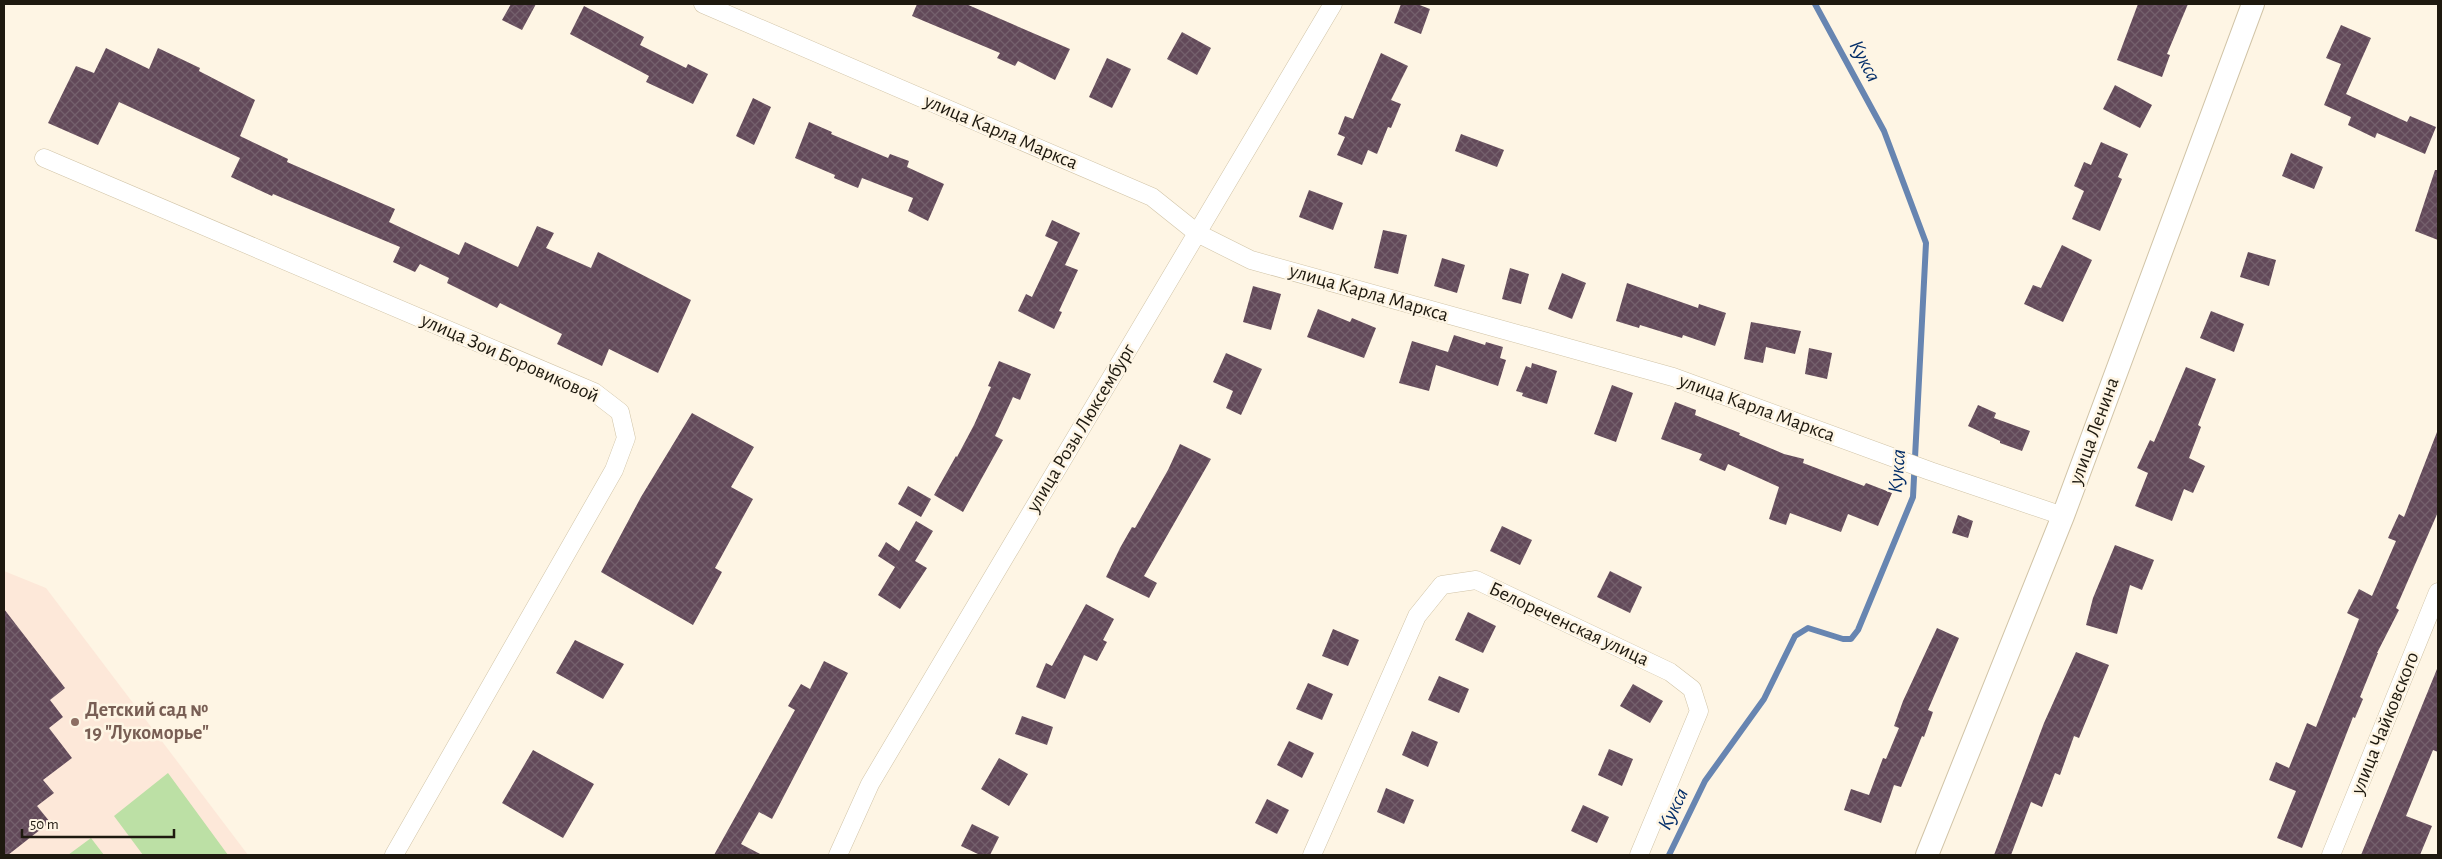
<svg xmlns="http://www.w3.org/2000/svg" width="2442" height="859" font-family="'Alegreya Sans',sans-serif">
<defs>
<pattern id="building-cross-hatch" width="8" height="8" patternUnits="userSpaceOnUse" patternTransform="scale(1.25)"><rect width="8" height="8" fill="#624959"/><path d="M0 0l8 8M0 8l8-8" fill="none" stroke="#74606c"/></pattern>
</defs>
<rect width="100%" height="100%" fill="#fef5e4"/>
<path fill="#fde8d9" d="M4,571L46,588L248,855H4Z"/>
<path fill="#bce0a5" d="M168,773L228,855H143L114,816Z
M91,838L104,855H68Z"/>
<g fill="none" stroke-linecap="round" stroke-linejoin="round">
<path stroke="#6785b1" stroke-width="6" d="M1669,855L1705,781L1764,699L1795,636L1808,628L1843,639H1851L1858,630L1913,497L1926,243L1884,131L1815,4"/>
</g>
<path fill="url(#building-cross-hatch)" d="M511,4H536L522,30L502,20Z
M917,4H966L1070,49L1055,80L1018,61L1015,66L997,58L1000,53L912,16Z
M1401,4H1417L1430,9L1421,34L1394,23Z
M2138,4H2188L2167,54L2170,55L2162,77L2117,60Z
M584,6L644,37L640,45L686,68L688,64L708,74L693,104L646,82L649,76L570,34Z
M2341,25L2371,38L2346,94L2407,122L2410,116L2436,127L2425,154L2377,133L2375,138L2348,125L2351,117L2324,105L2341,64L2326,58Z
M1182,32L1211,48L1197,75L1167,59Z
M106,48L149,69L158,48L200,68L199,71L255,100L240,136L288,159L287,162L395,209L389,222L459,255L465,242L518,267L537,226L554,233L546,248L591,268L598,252L691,300L658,373L609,349L602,366L557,344L562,334L500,303L497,308L447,283L449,278L420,264L415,272L393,262L400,247L273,194L272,196L231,177L240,158L119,102L98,145L48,123L76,66L94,73Z
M1381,53L1408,66L1391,100L1401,104L1391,128L1388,127L1377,154L1368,150L1362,165L1337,155L1345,137L1338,134L1345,116L1353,119Z
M1107,58L1131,69L1112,108L1089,97Z
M2115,85L2152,105L2140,128L2103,109Z
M753,98L771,107L754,145L736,136Z
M809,122L832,132L831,134L888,158L890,154L909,161L907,167L944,184L928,221L908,211L913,198L862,178L858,188L834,178L835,175L795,158Z
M1461,134L1504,150L1497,167L1455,151Z
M2101,142L2128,154L2118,177L2122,179L2100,231L2072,219L2084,191L2074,186L2084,162L2091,165Z
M2291,153L2323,167L2314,189L2282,176Z
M2435,170H2438V240L2415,231Z
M1309,190L1343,203L1333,230L1299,217Z
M1052,220L1080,233L1065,265L1078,270L1059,311L1062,312L1054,329L1018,311L1026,294L1032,297L1058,242L1045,236Z
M1383,230L1407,235L1398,274L1374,268Z
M2062,245L2092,260L2063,322L2024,304L2033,285L2041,288Z
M2248,252L2276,260L2269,286L2240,277Z
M1442,258L1465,265L1457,293L1434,286Z
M1510,268L1529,274L1521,304L1502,299Z
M1562,273L1586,283L1572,319L1548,309Z
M1627,283L1698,308L1699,304L1726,313L1715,346L1683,335L1682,338L1640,325L1639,328L1616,321Z
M1253,286L1281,294L1271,330L1243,322Z
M1318,309L1350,322L1352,318L1376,328L1364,358L1307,337Z
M2211,311L2244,324L2234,352L2200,338Z
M1751,322L1801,331L1795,354L1766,347L1763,363L1744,359Z
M1454,335L1485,345L1486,342L1503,347L1500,358L1506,360L1498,386L1436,365L1429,391L1399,383L1412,341L1448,352Z
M1809,348L1832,353L1827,379L1805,374Z
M1226,353L1262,369L1241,415L1226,408L1233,391L1213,382Z
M999,361L1031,374L1020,400L1013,397L995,436L1003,440L963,512L934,495L956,456L957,457L974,425L991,387L988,386Z
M1532,363L1557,371L1547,404L1522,396L1523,393L1516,391L1526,366L1531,368Z
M2186,367L2216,379L2198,425L2201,427L2189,458L2205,466L2193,493L2184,489L2172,521L2135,506L2148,473L2137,468L2150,440L2154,442Z
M1612,385L1633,393L1616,442L1594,434Z
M1675,402L1696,410L1695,415L1740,433L1739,435L1784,454L1804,459L1803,463L1864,486L1866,483L1892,493L1878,526L1848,514L1841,532L1790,513L1786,525L1769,519L1779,487L1728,464L1725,471L1699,460L1702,454L1661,439Z
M1978,405L1996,413L1994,418L2030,431L2022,451L2000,443V441L1968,426Z
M692,413L754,447L731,487L753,499L715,568L722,572L693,625L601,572L641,497Z
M2437,432L2438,512L2396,608L2399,610L2377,653H2378L2360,697L2363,699L2355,718L2353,717L2302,848L2277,838L2296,791L2269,780L2276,762L2289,768L2307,723L2316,727L2359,619L2347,613L2359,589L2372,596L2396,541L2388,538L2399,514L2404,517Z
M1180,444L1211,459L1144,576L1157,583L1149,598L1106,577L1120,548L1132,527L1135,528L1168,470Z
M908,486L931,499L921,517L898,504Z
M1958,515L1973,521L1968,538L1952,533Z
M916,521L933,531L915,561L927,568L900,609L878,595L895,567L878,556L886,542L899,551Z
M1502,526L1532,540L1520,565L1490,551Z
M2115,545L2154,560L2142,590L2130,585L2117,634L2086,625L2093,598Z
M1610,571L1642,587L1630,613L1597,597Z
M1086,604L1114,619L1103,640L1107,642L1097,661L1084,655L1065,699L1036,687L1046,663L1052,666Z
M4,609L65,688L50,700L63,717L49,728L72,758L43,780L54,793L37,806L50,822L8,855H4Z
M1468,612L1496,626L1483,653L1455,640Z
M1937,628L1959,638L1928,710L1933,712L1924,737L1922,736L1901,787L1894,785L1881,823L1844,810L1851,789L1869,795L1883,758L1886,759L1899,728L1894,726L1903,701Z
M1333,629L1359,640L1348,666L1322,656Z
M575,640L624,664L603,699L556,673Z
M2076,652L2109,665L2079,738L2074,736L2060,775L2055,773L2042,807L2031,802L2011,855H1994L2044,723Z
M824,661L848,673L772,819L759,812L741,844L762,855H714L795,710L788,706L801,684L810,689Z
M2437,669L2438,752L2433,750L2406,816L2432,826L2420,855H2361Z
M1439,676L1469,689L1459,713L1428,700Z
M1308,683L1333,694L1322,720L1296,709Z
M1633,684L1663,701L1650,723L1620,706Z
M1022,716L1053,727L1047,745L1015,734Z
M1412,731L1438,742L1428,767L1402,755Z
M1289,741L1314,753L1302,778L1277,765Z
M1609,749L1633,759L1622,786L1598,775Z
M533,750L594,784L563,838L502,803Z
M999,758L1028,774L1009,806L981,789Z
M1386,788L1414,800L1404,824L1377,812Z
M1267,799L1289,810L1277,834L1255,823Z
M1583,805L1609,817L1597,843L1571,831Z
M972,824L999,837L990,855H980L961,846Z"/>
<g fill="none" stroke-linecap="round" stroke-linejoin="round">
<g stroke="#d1c4a7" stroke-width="19">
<path id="minor" d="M703,4L1152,197L1197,233L1251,260L1673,377L1930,471L2063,516
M44,158L594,392L620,412L626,438L614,470L394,855
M838,855L870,784L1333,4
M1312,855L1417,616L1442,585L1476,580L1670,672L1692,689L1699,711L1639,855
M2331,855L2438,592"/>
</g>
<g stroke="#d1c4a7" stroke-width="24">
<path id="tertiary" d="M1927,855L2063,516L2253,4"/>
</g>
<use href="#minor" stroke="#fff" stroke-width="18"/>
<use href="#tertiary" stroke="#fff" stroke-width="22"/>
</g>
<circle fill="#8d6e63" stroke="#fef5e4" stroke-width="2" cx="75" cy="722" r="5"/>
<g text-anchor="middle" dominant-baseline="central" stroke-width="5" stroke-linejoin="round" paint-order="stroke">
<g font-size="20" fill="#1e190f" stroke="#fef5e4">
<text transform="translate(1001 132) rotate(23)">улица Карла Маркса</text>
<text transform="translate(1369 293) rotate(16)">улица Карла Маркса</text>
<text transform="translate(510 358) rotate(24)">улица Зои Боровиковой</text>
<text transform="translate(1757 408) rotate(20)">улица Карла Маркса</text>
<text transform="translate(1081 428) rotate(-59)">улица Розы Люксембург</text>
<text transform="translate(2094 431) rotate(-70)">улица Ленина</text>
<text transform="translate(1569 624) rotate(25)">Белореченская улица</text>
<text transform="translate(2385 723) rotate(-68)">улица Чайковского</text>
</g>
<g font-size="20" font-weight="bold" fill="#785e54" stroke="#fef5e4" text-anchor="start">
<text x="85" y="710">Детский сад №<tspan x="85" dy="23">19 "Лукоморье"</tspan></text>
</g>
<g font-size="21" font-style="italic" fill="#042e69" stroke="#fef5e4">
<text transform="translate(1865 61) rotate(62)">Кукса</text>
<text transform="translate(1897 471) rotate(-85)">Кукса</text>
<text transform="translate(1673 809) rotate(-64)">Кукса</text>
</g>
</g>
<rect width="2442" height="859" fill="none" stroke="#1e190f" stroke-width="10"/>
<path d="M22 829v8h152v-8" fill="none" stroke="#1e190f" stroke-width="2.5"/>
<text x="30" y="829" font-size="15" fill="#1e190f" stroke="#fef5e4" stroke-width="4" paint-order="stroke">50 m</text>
</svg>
